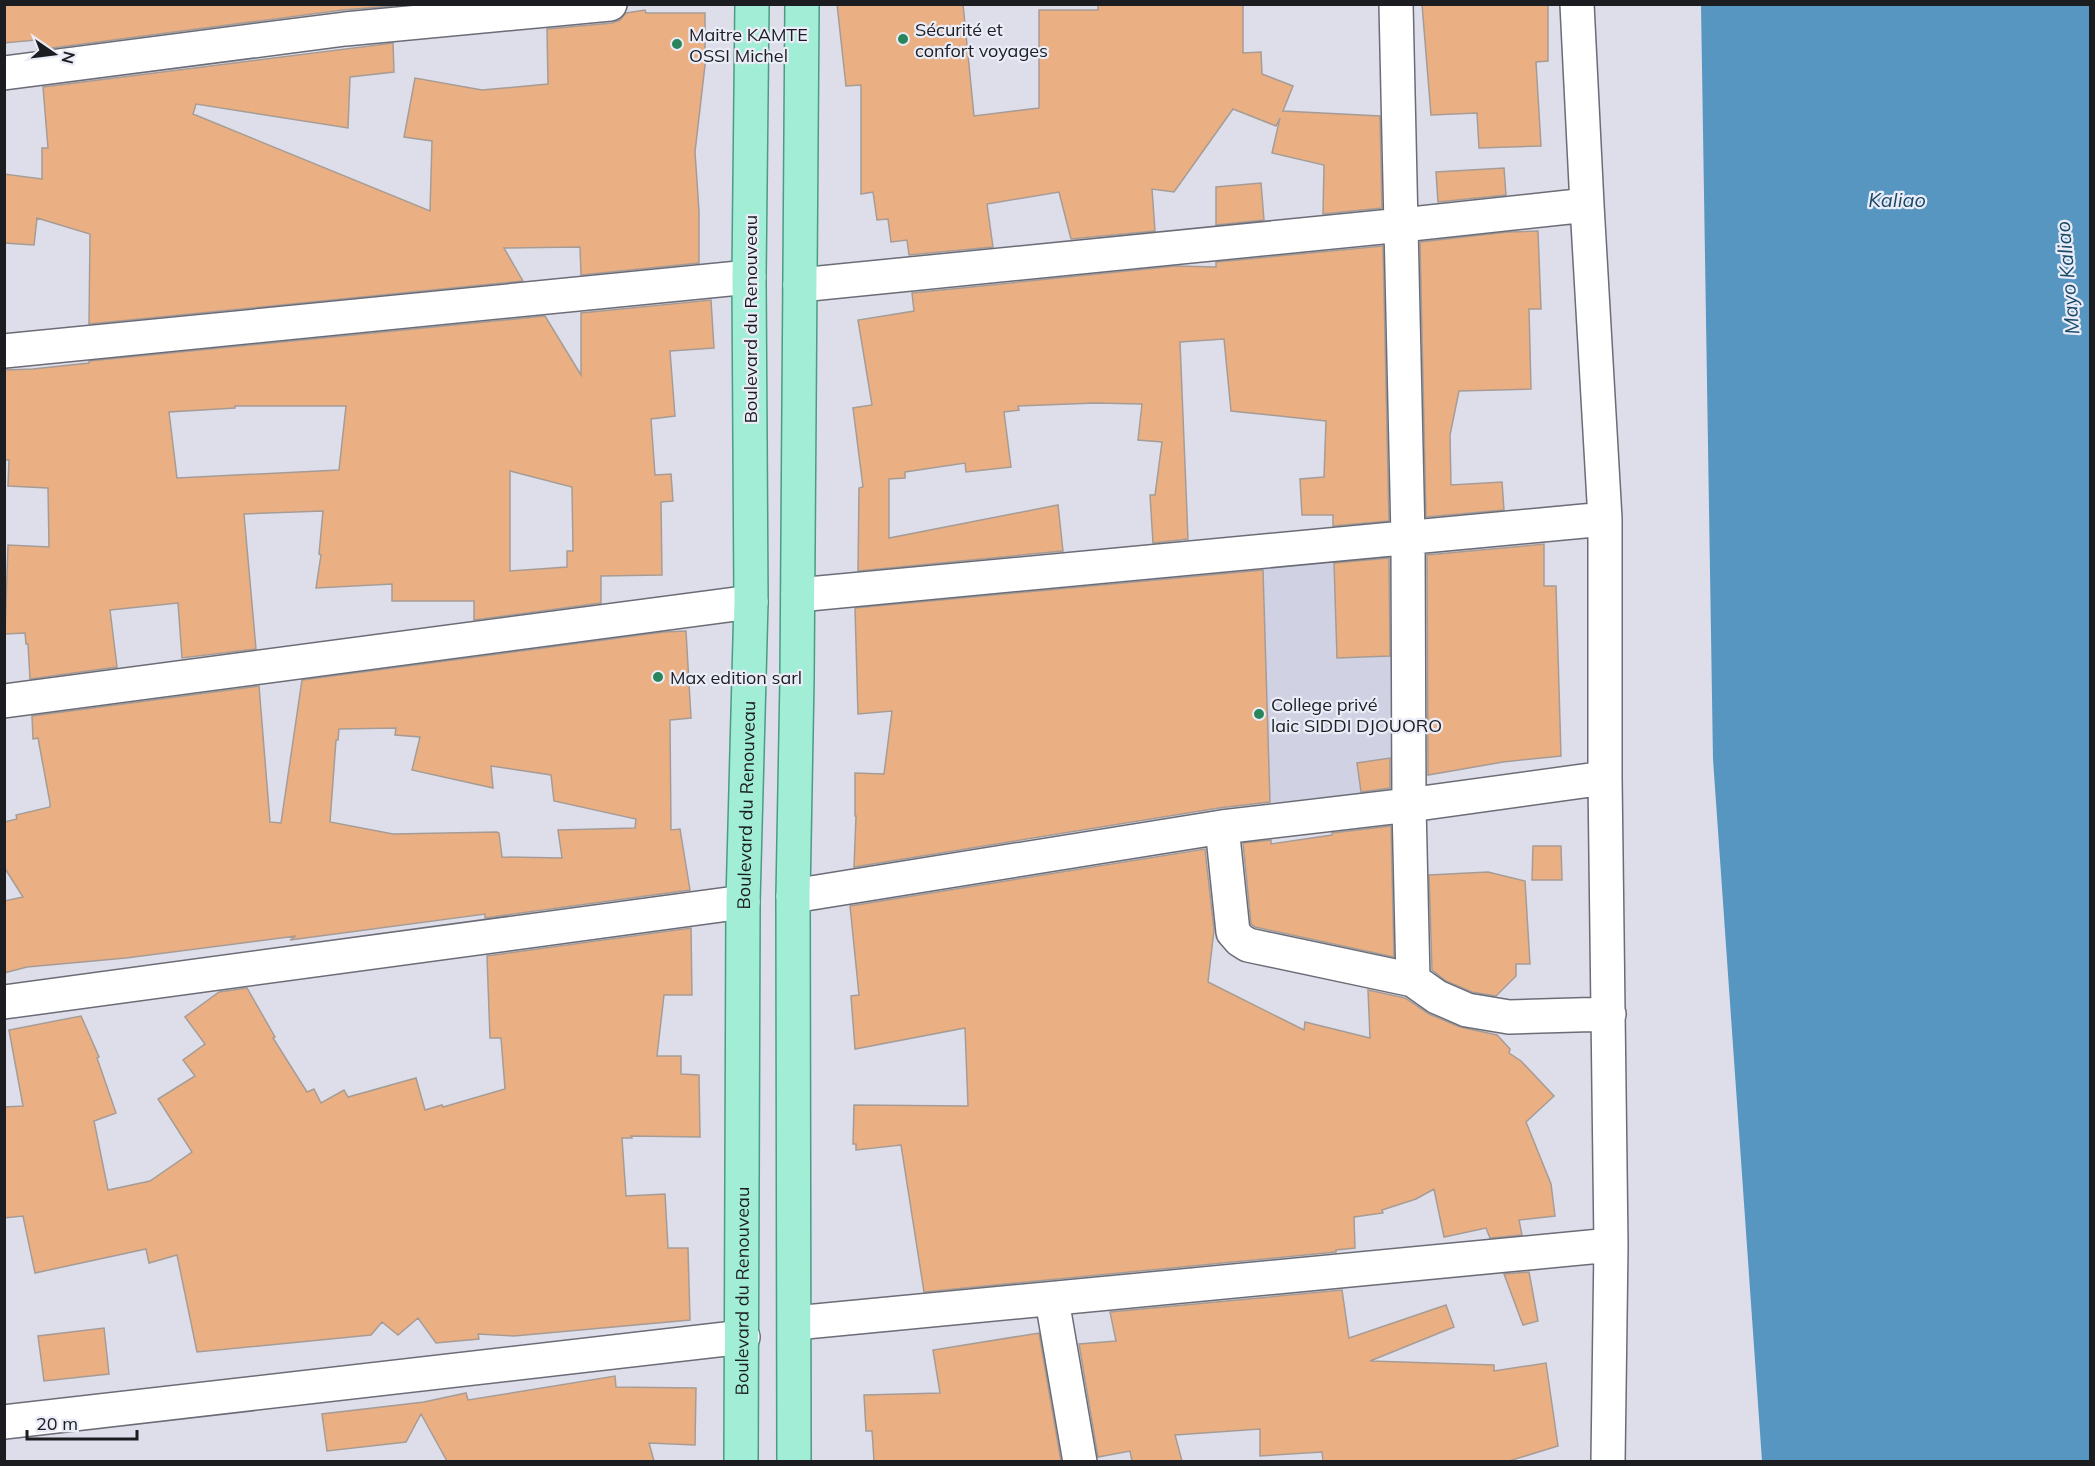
<svg xmlns="http://www.w3.org/2000/svg" width="2095" height="1466" font-family="Mulish,sans-serif">
<rect width="100%" height="100%" fill="#dddeea"/>
<path fill="#d0d2e4" d="M1404,544V788L1160,815L1150,568Z"/>
<path fill="#5796c0" d="M1701,5H2090V1461H1762L1713,759Z"/>
<path fill="#ebaf84" stroke="#a69c95" stroke-width="1.5" fill-rule="evenodd" d="M4,4H392V6L343,10L37,50L36,40L4,43Z
M837,4H963L974,116L1039,108V10H1098V4H1243V53L1261,52L1262,74L1293,86L1283,111L1380,116L1382,208L1323,214L1324,165L1272,153L1280,118L1276,126L1233,109L1174,192L1152,189L1155,231L1071,239L1059,192L987,204L993,247L909,255L907,240L891,242L888,219L877,220L873,192L861,194V85L846,86Z
M1422,4H1548V61L1536,62L1541,146L1479,148L1477,113L1431,115Z
M645,10L646,13H705V65L695,152L699,211V263L581,275L580,247L504,248L523,281L89,324L90,234L37,218L34,245L4,243V174L42,179V148H48L43,87L393,43L394,72L350,77L348,128L196,104L193,114L430,211L432,141L404,137L415,78L482,90L548,84L547,29L612,23L620,20L626,13Z
M1504,168L1506,195L1438,202L1436,172Z
M1261,183L1264,220L1216,225V187Z
M1538,231L1541,309H1529L1531,389L1459,391L1450,435L1451,485L1502,482L1504,510L1426,517L1420,242L1508,232Z
M1383,246L1389,521L1333,526V515H1302L1300,479L1324,477L1326,421L1231,411L1224,339L1180,342L1188,539L1153,543L1150,495H1155L1162,442L1138,440L1142,404L1095,403L1018,406L1019,410L1004,412L1011,467L966,472L965,463L905,472V478L889,479V538L1058,505L1063,551L858,571L859,488L863,487L853,408L872,405L858,320L914,311L912,293L1176,266L1216,267V262Z
M711,300L714,348L670,351L675,416L651,419L655,475L671,474L673,501L661,502L662,575L601,576V603L474,620V601H392V584L316,588L321,555L319,554L323,511L244,514L256,649L182,658L178,603L110,610L117,667L30,679L28,644H26L25,633L5,634L8,545L49,547L48,488L8,486L9,460H4V370L33,369L89,363V361L545,316L581,375V313ZM235,406H346L339,470L177,478L169,412L235,408ZM510,471L572,487L573,551H567V567L510,571Z
M1544,544V586H1556L1561,756L1503,762L1428,775L1427,555Z
M1389,558L1390,656L1337,658L1334,563Z
M1263,570L1270,802L1219,808L854,867L856,816H855V773L884,774L892,711L858,714L855,608Z
M686,631L691,718L670,720L671,830L680,829L690,890L485,918V914L290,940L296,936L126,958L27,967L4,973V901L23,897L4,867V822L17,819L16,815L50,807V803L38,738L33,739L32,716L259,686L270,822L281,823L302,680L664,632ZM396,728L395,735L420,737L412,770L493,788L491,766L551,775L554,801L636,819L635,828L558,830L562,858L502,857L499,833L497,832L393,834L330,822L336,740H338L339,729Z
M1390,758V788L1361,792L1357,763Z
M1391,826L1394,957L1255,927L1251,924L1243,843L1271,840V844L1332,835V833Z
M1533,846H1561L1562,880H1532Z
M1205,849L1214,930L1208,982L1304,1030L1305,1022L1370,1038L1368,990L1405,998L1429,1014L1460,1027L1497,1035L1510,1049L1509,1053L1521,1061L1554,1096L1526,1122L1551,1184L1555,1216L1519,1220L1522,1235L1490,1238L1486,1228L1444,1237L1434,1189L1416,1199L1382,1210L1383,1213L1354,1217L1355,1248L1336,1250V1252L924,1292L901,1145L856,1150V1144H853L854,1105L968,1106L965,1028L855,1049L851,996L859,995L850,906Z
M1488,872L1525,881L1530,964H1516V976L1496,996L1472,992L1446,981L1432,970L1429,875Z
M691,928L692,995H664L657,1056H681V1074L699,1075L700,1137L631,1136L632,1138H622L626,1196L665,1194L668,1248H688L690,1320L514,1336L478,1334L479,1339L436,1343L418,1318L398,1335L382,1322L371,1335L197,1352L177,1255L149,1263L146,1249L35,1273L23,1216L4,1218V1107L23,1106L9,1030L81,1016L99,1057L97,1058L116,1113L94,1121L108,1190L150,1181L192,1152L158,1099L195,1076L183,1060L205,1044L185,1017L219,992L247,988L275,1037L273,1038L307,1092L314,1089L321,1103L344,1090L348,1097L416,1078L425,1110L442,1105L443,1107L505,1089L501,1038H490L487,956Z
M1529,1272L1538,1321L1523,1325L1504,1274Z
M1342,1290L1349,1338L1446,1305L1454,1327L1370,1361L1494,1365V1371L1546,1363L1558,1446L1509,1461H1323L1322,1452L1260,1456V1429L1175,1435L1182,1461H1132L1130,1451L1098,1457L1079,1344L1116,1341L1110,1312Z
M104,1328L109,1374L44,1381L38,1336Z
M1039,1333L1061,1461H874L872,1431H866L864,1395L940,1393L933,1350Z
M615,1376L616,1387L696,1388L695,1445L649,1443L654,1461H447L421,1414L406,1442L327,1451L322,1414L424,1402L466,1393L468,1400Z"/>
<g fill="none" stroke-linecap="round" stroke-linejoin="round">
<g stroke="#6b6c76" stroke-width="36">
<path id="minor" d="M1396,4L1408,537L1409,805L1413,980
M1577,4L1587,205L1605,519V778L1611,1245L1608,1462
M4,73L345,29L610,4
M800,285L1402,225L1587,205
M4,351L749,277
M798,595L1605,519
M4,701L751,602
M1222,827L1233,932L1240,940L1248,945L1413,980L1437,997L1467,1010L1509,1017L1609,1014
M793,896L1222,827L1409,805L1605,778
M4,1002L743,902
M1052,1300L1080,1462
M795,1323L1611,1245
M4,1422L743,1337"/>
</g>
<g stroke="#4a9c84" stroke-width="36">
<g id="major">
<path id="s1" d="M741,1462L743,902L751,602L749,277L752,4"/>
<path d="M794,1462L793,896L797,679L802,4"/>
</g>
</g>
<use href="#minor" stroke="#fff" stroke-width="33"/>
<use href="#major" stroke="#a1edd5" stroke-width="33"/>
</g>
<g fill="#29855c" stroke="#eaecf7" stroke-width="2">
<circle cx="903" cy="39" r="6"/>
<circle cx="677" cy="44" r="6"/>
<circle cx="658" cy="677" r="6"/>
<circle cx="1259" cy="714" r="6"/>
</g>
<g text-anchor="middle" dominant-baseline="central" stroke-width="4.5" stroke-linejoin="round" paint-order="stroke">
<g font-size="18" fill="#1c1d21" stroke="#eaecf7" text-anchor="start">
<text x="915" y="29">Sécurité et<tspan x="915" dy="21">confort voyages</tspan></text>
<text x="689" y="34">Maitre KAMTE<tspan x="689" dy="21">OSSI Michel</tspan></text>
<text x="670" y="677">Max edition sarl</text>
<text x="1271" y="704">College privé<tspan x="1271" dy="21">laic SIDDI DJOUORO</tspan></text>
</g>
<g font-size="18" fill="#1c1d21" stroke="#eaecf7">
<text transform="translate(750 319) rotate(-90)">Boulevard du Renouveau</text>
<text stroke="none"><textPath href="#s1" startOffset="657">Boulevard du Renouveau</textPath></text>
<text stroke="none"><textPath href="#s1" startOffset="171">Boulevard du Renouveau</textPath></text>
</g>
<g font-size="20" font-style="italic" fill="#194967" stroke="#eaecf7">
<text x="1897" y="199">Kaliao</text>
<text transform="translate(2067 278) rotate(-95)">Mayo Kaliao</text>
</g>
</g>
<rect width="2095" height="1466" fill="none" stroke="#1c1d21" stroke-width="12"/>
<g transform="translate(54 54) rotate(104)" stroke="#eaecf7" stroke-width="4.5" paint-order="stroke">
<path d="M0-4.5L10 22L0 15L-10 22Z" fill="#1c1d21"/>
<text y="-9" font-size="16" font-weight="bold" text-anchor="middle" fill="#1c1d21">N</text>
</g>
<path d="M27 1430v9h110v-9" fill="none" stroke="#1c1d21" stroke-width="3"/>
<text x="36" y="1430" font-size="18" fill="#1c1d21" stroke="#eaecf7" stroke-width="4.5" paint-order="stroke">20 m</text>
</svg>
